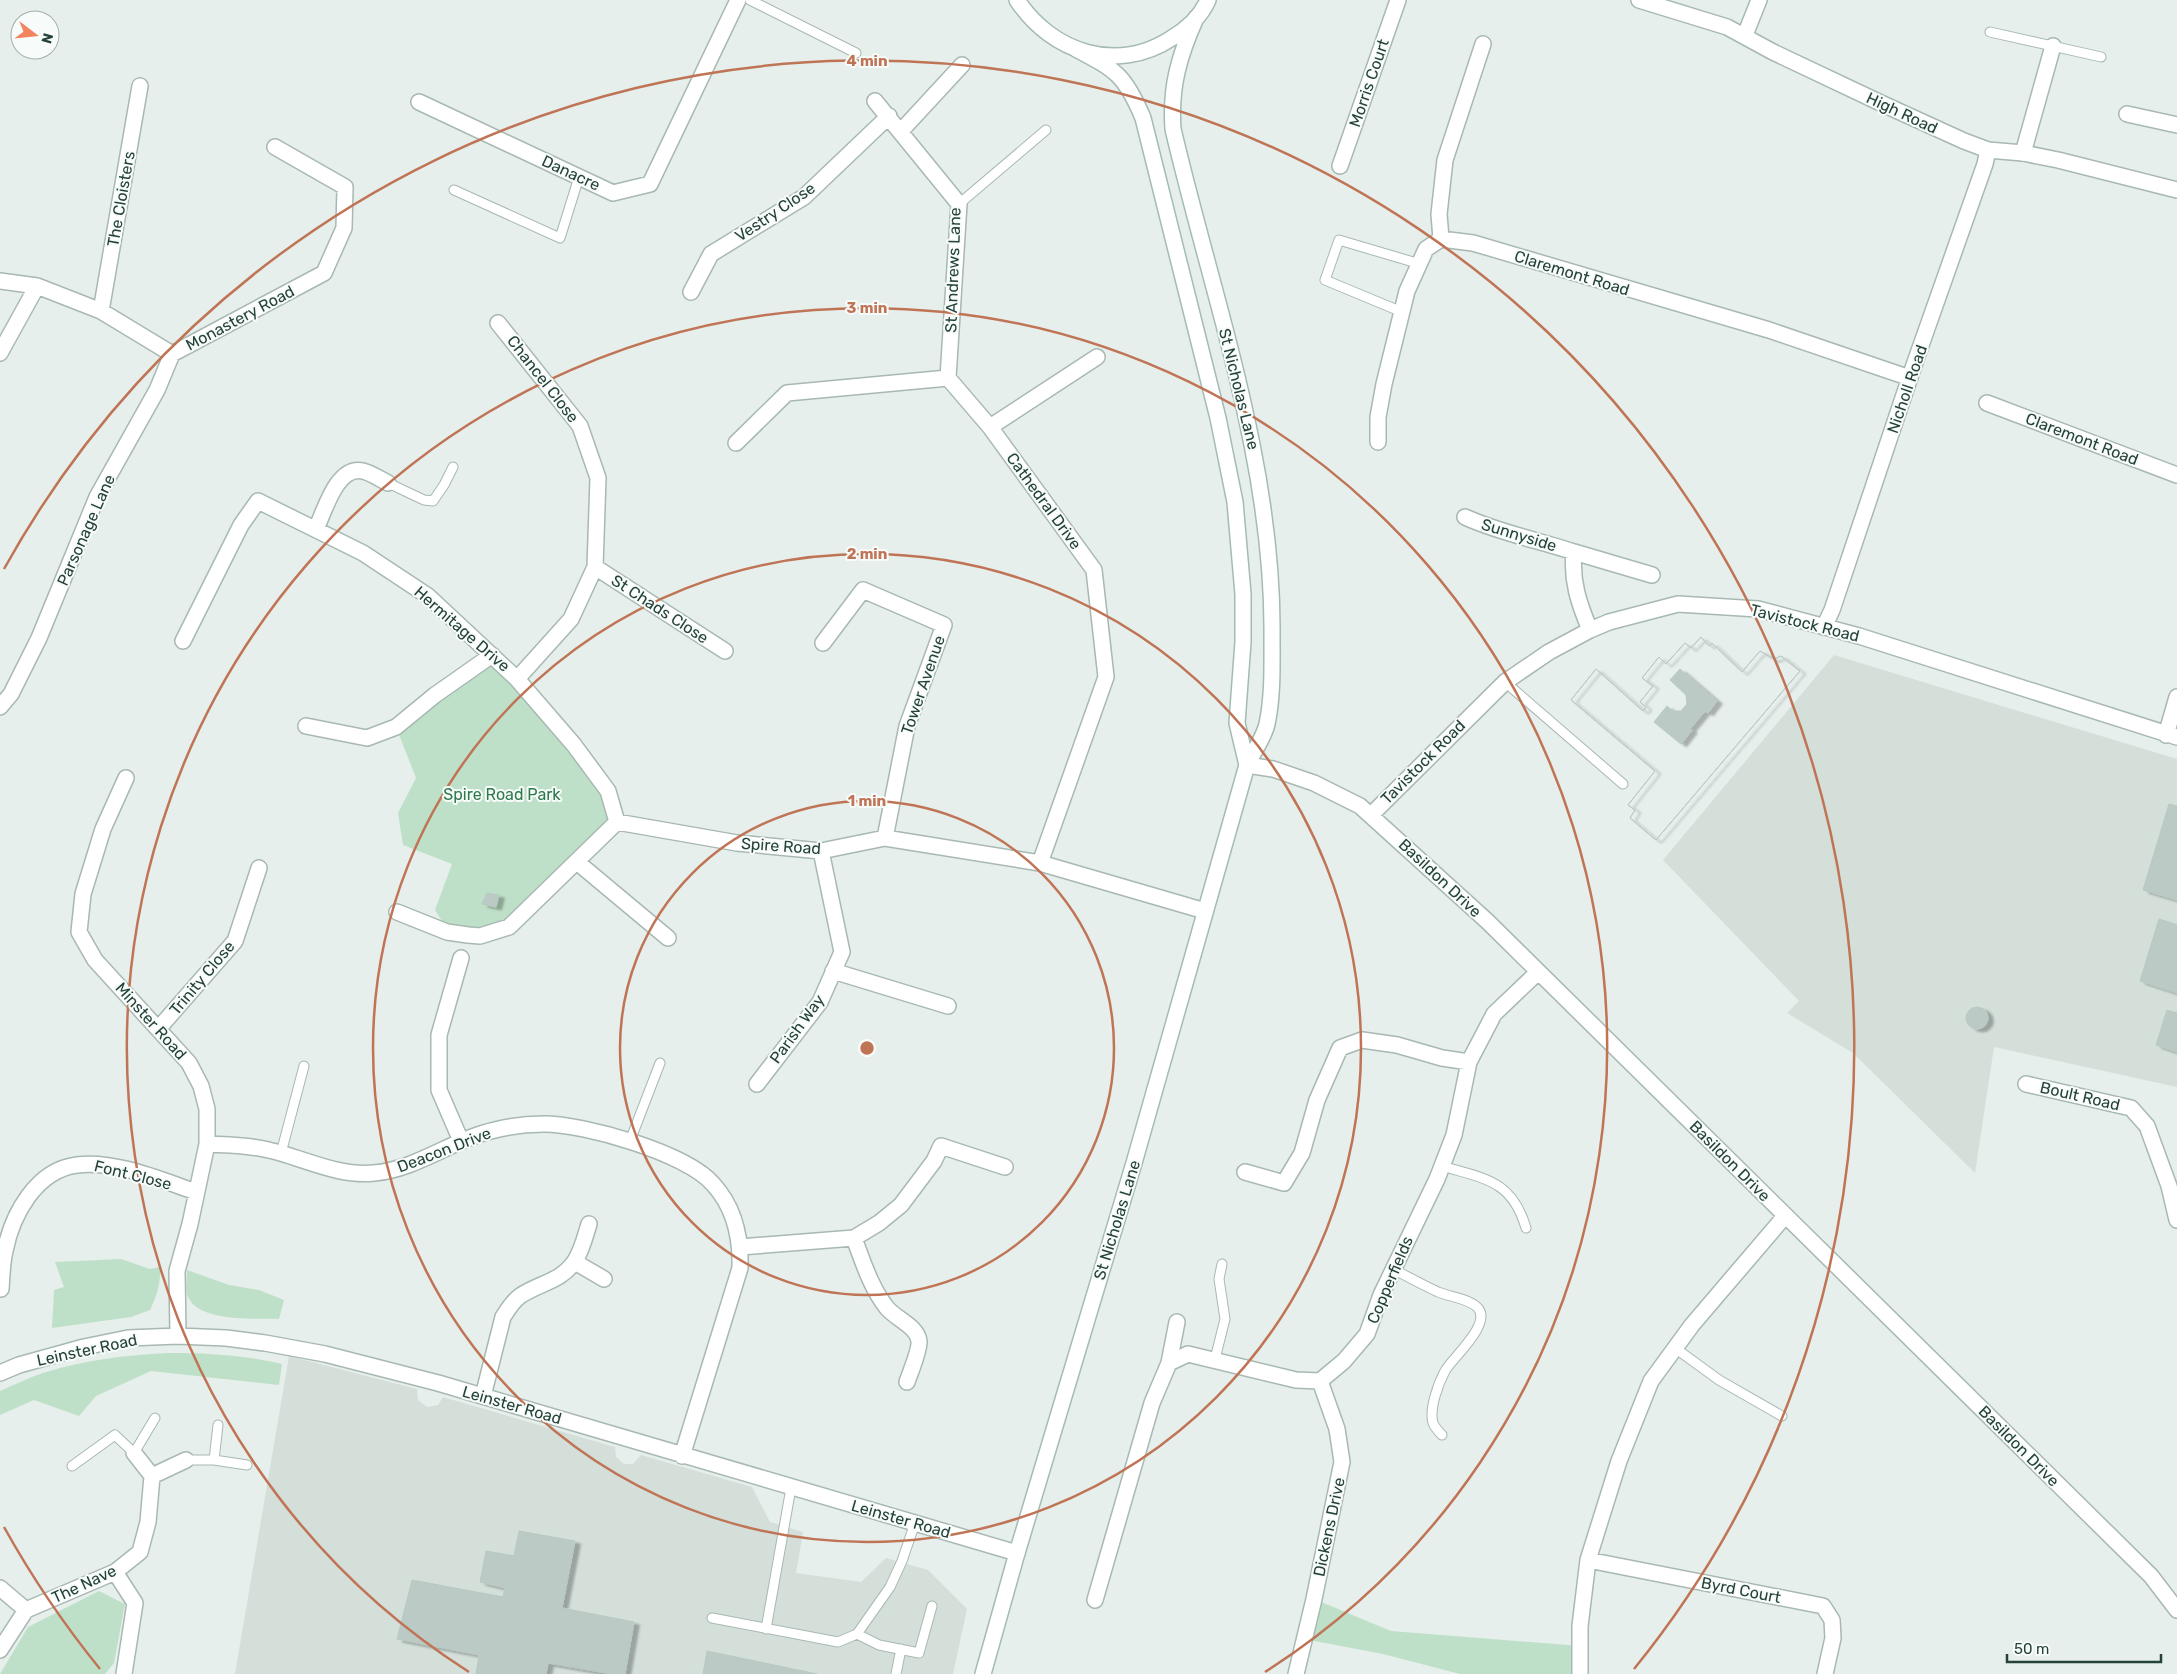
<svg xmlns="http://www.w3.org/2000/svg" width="2177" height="1674" font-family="Rubik,sans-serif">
<defs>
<filter id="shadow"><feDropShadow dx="5.5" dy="3" stdDeviation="1" flood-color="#0004"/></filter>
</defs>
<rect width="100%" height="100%" fill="#e6efeb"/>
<path fill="#d4dfda" d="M1834,655L2177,759V1087L1994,1047L1975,1173L1853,1053L1787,1013L1799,1001L1663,860Z
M289,1356L417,1389L418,1400L427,1407L438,1405L443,1397L615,1447L616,1457L624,1464H633L641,1455L752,1487L770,1522L803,1532L796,1573L861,1582L886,1558L928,1570L967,1609L953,1674H235Z"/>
<path fill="#bfe0c8" d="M492,655L608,790L617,822L509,927L449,932L435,910L452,864L403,845L398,813L416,778L396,727Z
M121,1259L150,1269L160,1267C161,1282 157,1296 150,1310L131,1317L52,1328L54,1290L64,1287L55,1262Z
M187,1270L229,1285L259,1290L284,1300L279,1319C256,1318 200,1323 188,1297C185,1291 187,1278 187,1270Z
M168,1353C207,1353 244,1355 282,1364L279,1385L151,1371L96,1396L79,1416L34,1400L0,1415V1391C14,1385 28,1378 43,1373C84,1360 126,1355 168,1353Z
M99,1591L125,1604L114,1663L105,1674H0L28,1627Z
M1314,1599L1391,1631L1580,1646V1674H1460L1383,1654L1304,1639Z"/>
<path fill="#bbcac4" stroke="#b8c9c2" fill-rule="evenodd" filter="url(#shadow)" d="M1701,637L1709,646L1712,643L1742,672L1760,651L1774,659L1781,656L1800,671L1656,840L1630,818L1635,810L1628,805L1655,771L1571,700L1596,669L1643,711L1646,707L1640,702L1653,686L1642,678L1659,657L1666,664L1685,643L1691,648ZM1680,669L1717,701L1708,713L1705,711L1690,729L1692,730L1681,744L1654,722L1667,706L1673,711H1681L1687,704L1686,695L1670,680Z
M1701,637L1709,646L1712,643L1742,672L1760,651L1774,659L1781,656L1800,671L1656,840L1630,818L1635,810L1628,805L1655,771L1571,700L1596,669L1643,711L1646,707L1640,702L1653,686L1642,678L1659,657L1666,664L1685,643L1691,648Z
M2169,804L2177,806V900L2143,890Z
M487,893L499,895L496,907L482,904Z
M2159,919L2177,925V993L2140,981Z
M1966 1018a11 11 0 1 1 22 0a11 11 0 1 1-22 0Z
M2167,1010L2177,1013V1052L2156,1045Z
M519,1531L575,1541L562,1608L634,1622L625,1674H612L548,1663L546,1674H476L479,1655L397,1639L412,1580L503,1597L505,1588L480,1582L486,1551L514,1556Z
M707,1651L817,1674H703Z"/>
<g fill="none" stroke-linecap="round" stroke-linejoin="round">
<g stroke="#a8b8b2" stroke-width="11">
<path id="service" d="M750,0L856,53
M1990,32L2101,57
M454,190L560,238L579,177
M959,204L1046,130
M1402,312L1325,280L1339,240L1420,264
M388,483L424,500L433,501L444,485L453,467
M1505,682L1623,784
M630,1141L660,1063
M281,1153L304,1066
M1442,1166C1485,1179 1512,1180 1526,1228
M1393,1269C1408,1277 1423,1285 1438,1292C1450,1297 1467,1298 1477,1307C1494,1323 1451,1359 1445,1371C1438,1384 1429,1409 1433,1423C1435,1428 1439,1432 1442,1435
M1675,1348L1719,1380L1782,1416
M1215,1359L1225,1319L1219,1279L1222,1264
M186,1460H214L247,1465
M214,1460L218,1425
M72,1466L115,1435L134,1453L155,1418
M712,1618L838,1642L857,1634L890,1587L902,1561L915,1523
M766,1629L791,1488
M857,1634L879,1645L919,1653L932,1606
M896,1674L901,1649"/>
</g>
<g stroke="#a8b8b2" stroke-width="18">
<path id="minor" d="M1745,35L1759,0
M875,101L959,204L948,378
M419,102L613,193L650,184L738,0
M2127,114L2177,125
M901,131L962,65
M2023,153L2053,46
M1340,166L1398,0
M1441,239L1439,214L1445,160L1483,44
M0,281L37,286L101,311L172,354L324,273L344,228L345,187L275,147
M691,292L711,254L804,197L889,116
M101,311L140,86
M498,323L580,426L598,478L595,567L571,619L517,679
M0,353L37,286
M1987,403L2177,475
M990,427L1097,357
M1378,442V417L1384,384L1407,291L1426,249L1441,239L1473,243L1769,330L1910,378
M736,443L787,393L948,378L990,427L1094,570L1106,677L1040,863
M1465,517C1500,533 1538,540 1574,552
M316,529C325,510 337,465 363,471C371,473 380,479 388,483
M595,567L725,651
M1824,627L1832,610L1913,368L1985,164L1988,150
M1590,630C1579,604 1571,581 1574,552L1652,575
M183,641L241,525L258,501L363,553L428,596L517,679L574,745L608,791L617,822
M823,643L863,590L944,625L907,726L885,838
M0,707L11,694L39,638L97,497L157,390L172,354
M306,726L367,738L396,727L435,695L492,655
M2166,735L2177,697
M1247,765L1273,769L1314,783L1360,806L1487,921L2151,1576L2177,1610
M126,778L103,829L83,894L79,932L95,960L189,1063L201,1086L207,1109V1144L190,1224L177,1271L178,1336
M1371,815L1505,682L1549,652L1590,630L1609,622L1678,604L1758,609L1859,636L2177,737
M577,862L668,938
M397,912L447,932L468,935L480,936L509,927L617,822L737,843L821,851L885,838L1040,863L1205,911
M461,958L439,1035V1090L461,1141
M833,971L948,1006
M159,1028L235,941L259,868
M757,1084L820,1002L842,952L821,851
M2026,1084L2131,1108L2147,1126L2169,1186L2177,1220
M207,1144C226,1145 246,1145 264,1149C300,1156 336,1177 374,1173C418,1169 453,1139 495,1130C511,1126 528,1124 544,1124C585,1124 686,1153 713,1184C735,1208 741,1237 740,1268L682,1456
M1245,1172L1284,1183L1302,1153L1317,1100L1340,1048L1362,1040L1397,1045L1442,1058L1469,1062
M854,1238C863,1262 871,1288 887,1308C896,1319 917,1326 919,1341C920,1350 910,1373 907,1382
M740,1247L854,1238L879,1223L901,1205L934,1161L941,1146L1005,1167
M575,1262L604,1279
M1,1289C2,1276 2,1263 5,1251C12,1215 36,1170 77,1165C115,1160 161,1180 196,1192
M1169,1363L1177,1322
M0,1373L19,1365L84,1347L128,1338L178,1336L226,1338L265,1343L325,1354L438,1383L1017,1553
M483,1396L503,1317C508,1309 513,1301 520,1296C539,1283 561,1282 575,1261C582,1250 585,1237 589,1224
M152,1476L186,1460
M1588,1560L1823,1606L1832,1620L1833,1638L1825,1674
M115,1572L135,1603L124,1674
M0,1588L26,1610
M1095,1600L1152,1403L1169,1363L1188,1354L1296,1380L1320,1381L1344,1361L1367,1334L1381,1295L1437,1179L1454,1135L1469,1062L1494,1014L1537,973
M0,1650L26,1610L115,1572L140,1552L148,1522L152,1476L134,1453
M1296,1674L1314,1599L1342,1462L1337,1429L1320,1381
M1580,1674V1626L1588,1560L1619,1461L1651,1381L1692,1325L1785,1216"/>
</g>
<g stroke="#a8b8b2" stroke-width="18">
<path id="tertiary" d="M1639,0L1727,27L1773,52L1885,105L1964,141L1988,150L2023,153L2058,160L2177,190"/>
</g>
<g stroke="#a4bbb3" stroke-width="18">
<path id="secondary" d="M1017,0C1052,53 1117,74 1172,38C1187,29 1201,16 1208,0
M1076,49C1116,70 1125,75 1143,118L1218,418L1235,502L1243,594V642L1237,723L1247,765
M983,1674L1017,1553L1134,1163L1247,765C1253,752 1264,738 1267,724C1273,696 1272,665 1272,637C1274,463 1212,296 1173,129C1170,87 1179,56 1196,18"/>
</g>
<use href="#service" stroke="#fff" stroke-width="9"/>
<use href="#minor" stroke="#fff" stroke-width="15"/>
<use href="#tertiary" stroke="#fff" stroke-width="15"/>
<use href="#secondary" stroke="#fff" stroke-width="15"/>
</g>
<g fill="none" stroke="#c07456" stroke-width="2.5">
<circle cx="867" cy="1048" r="247"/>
<circle cx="867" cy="1048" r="494"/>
<path d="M469 1672A740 740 0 1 1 1265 1672"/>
<path d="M100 1669A987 987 0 0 1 4 1527M4 569A987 987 0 1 1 1634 1669"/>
</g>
<g text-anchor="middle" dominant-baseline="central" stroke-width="4" stroke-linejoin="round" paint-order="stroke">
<g font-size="16" fill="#24423a" stroke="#f7fbf9">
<text transform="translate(1369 83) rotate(-71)">Morris Court</text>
<text transform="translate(1902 113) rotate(25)">High Road</text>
<text transform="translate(571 173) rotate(25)">Danacre</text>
<text transform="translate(121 199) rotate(-80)">The Cloisters</text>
<text transform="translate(775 212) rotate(-34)">Vestry Close</text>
<text transform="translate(953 270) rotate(-88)">St Andrews Lane</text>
<text transform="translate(1572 273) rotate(17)">Claremont Road</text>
<text transform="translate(240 318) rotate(-28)">Monastery Road</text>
<text transform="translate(543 379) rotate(52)">Chancel Close</text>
<text transform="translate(1239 389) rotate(76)">St Nicholas Lane</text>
<text transform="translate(1907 389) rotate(-71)">Nicholl Road</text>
<text transform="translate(2082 439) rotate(21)">Claremont Road</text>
<text transform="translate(1044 501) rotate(54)">Cathedral Drive</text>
<text transform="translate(86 530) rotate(-66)">Parsonage Lane</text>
<text transform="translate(1519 535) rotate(17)">Sunnyside</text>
<text transform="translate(660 609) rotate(33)">St Chads Close</text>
<text transform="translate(1805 623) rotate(14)">Tavistock Road</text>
<text transform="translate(462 629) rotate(41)">Hermitage Drive</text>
<text transform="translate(923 685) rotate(-71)">Tower Avenue</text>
<text transform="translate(1423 762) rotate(-45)">Tavistock Road</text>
<text transform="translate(781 846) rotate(4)">Spire Road</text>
<text transform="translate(1440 878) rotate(43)">Basildon Drive</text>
<text transform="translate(202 978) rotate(-50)">Trinity Close</text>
<text transform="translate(151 1021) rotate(48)">Minster Road</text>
<text transform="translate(797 1029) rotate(-54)">Parish Way</text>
<text transform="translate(2080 1096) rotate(13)">Boult Road</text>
<text transform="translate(444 1150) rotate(-21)">Deacon Drive</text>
<text transform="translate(1730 1161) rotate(45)">Basildon Drive</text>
<text transform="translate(133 1175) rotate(14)">Font Close</text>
<text transform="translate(1117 1220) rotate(-73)">St Nicholas Lane</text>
<text transform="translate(1390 1280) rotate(-67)">Copperfields</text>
<text transform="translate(87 1350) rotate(-12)">Leinster Road</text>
<text transform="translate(512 1405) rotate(16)">Leinster Road</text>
<text transform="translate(2019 1446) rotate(45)">Basildon Drive</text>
<text transform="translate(901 1519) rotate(16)">Leinster Road</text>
<text transform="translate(1329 1527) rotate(-78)">Dickens Drive</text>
<text transform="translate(84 1584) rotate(-25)">The Nave</text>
<text transform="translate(1741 1590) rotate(11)">Byrd Court</text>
</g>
<g font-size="16" fill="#2d7a4b" stroke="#f7fbf9">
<text x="502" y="794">Spire Road Park</text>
</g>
</g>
<circle cx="867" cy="1048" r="8" fill="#c07456" stroke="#f7fbf9" stroke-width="2.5"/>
<g font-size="15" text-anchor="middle" font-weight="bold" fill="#c07456" stroke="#f7fbf9" stroke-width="4" stroke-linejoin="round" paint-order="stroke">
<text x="867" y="66">4 min</text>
<text x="867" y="313">3 min</text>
<text x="867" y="559">2 min</text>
<text x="867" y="806">1 min</text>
</g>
<g transform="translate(35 35) rotate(106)"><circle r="24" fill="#f7fbf9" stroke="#a3b1ad"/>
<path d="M0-4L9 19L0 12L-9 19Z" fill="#f4845f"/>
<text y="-8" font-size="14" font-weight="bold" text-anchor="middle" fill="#24423a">N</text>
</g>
<path d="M2007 1654v8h154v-8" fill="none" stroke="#24423a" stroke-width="2.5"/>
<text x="2014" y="1654" font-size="15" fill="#24423a" stroke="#f7fbf9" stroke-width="4" paint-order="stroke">50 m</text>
</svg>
